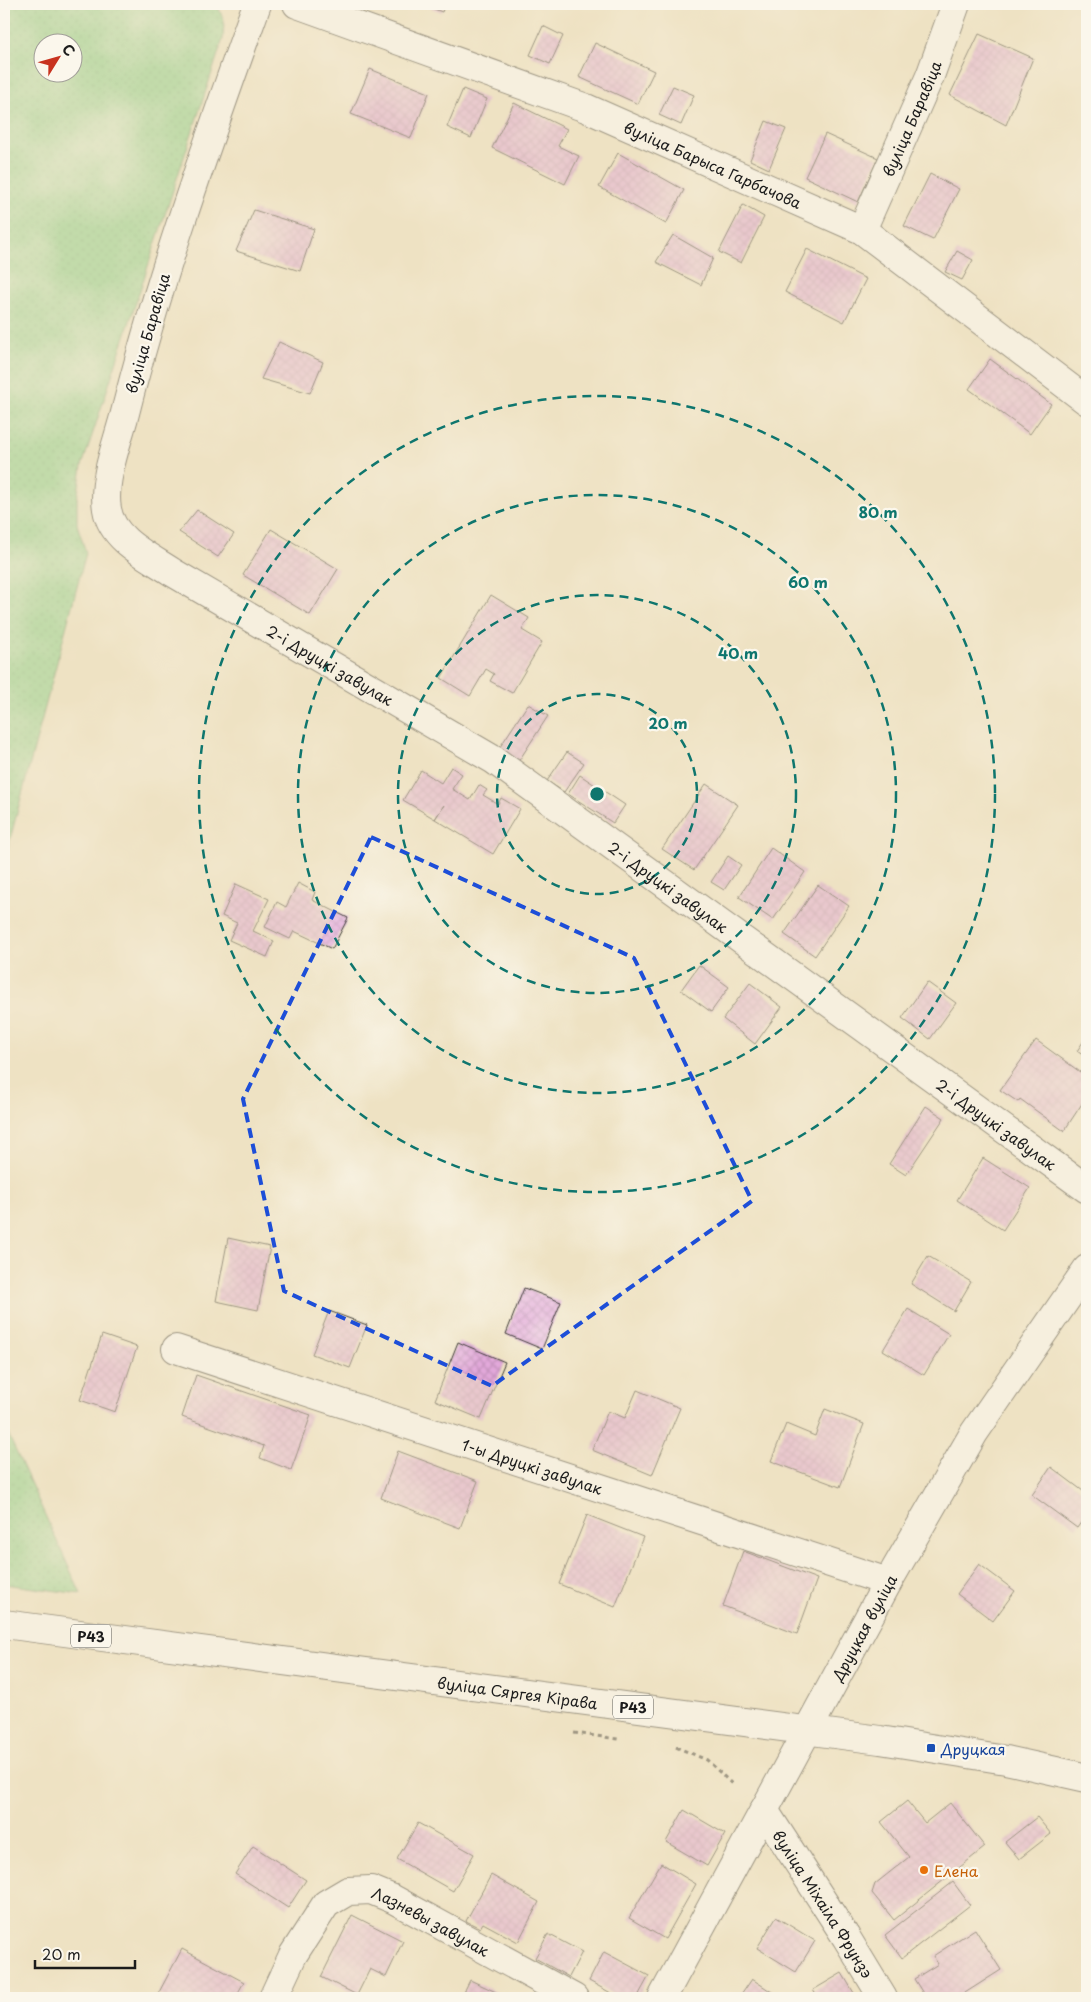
<svg xmlns="http://www.w3.org/2000/svg" width="1091" height="2002" font-family="'Playpen Sans',sans-serif">
<defs>
<pattern id="grass-dots" width="8" height="8" patternUnits="userSpaceOnUse" patternTransform="scale(1.25)"><rect width="8" height="8" fill="#8cd28c"/><path d="M2 2h.1M6 6h.1" fill="none" stroke="#78b478" stroke-width="1.8" stroke-linecap="round"/></pattern>
<pattern id="building-cross-hatch" width="8" height="8" patternUnits="userSpaceOnUse" patternTransform="scale(1.25)"><rect width="8" height="8" fill="#e2a8da"/><path d="M0 0l8 8M0 8l8-8" fill="none" stroke="#c190ba"/></pattern>
</defs>
<rect width="100%" height="100%" fill="#fbf7ec"/>
<filter id="ink" filterUnits="userSpaceOnUse"><feTurbulence type="fractalNoise" baseFrequency=".02" numOctaves="2"/><feDisplacementMap in="SourceGraphic" scale="10" xChannelSelector="R" yChannelSelector="G"/><feConvolveMatrix kernelMatrix="1 2 1 2 8 2 1 2 1" color-interpolation-filters="sRGB"/></filter>
<filter id="wash" filterUnits="userSpaceOnUse"><feTurbulence type="fractalNoise" baseFrequency=".0096" numOctaves="4" result="noise"/><feDisplacementMap in="SourceGraphic" scale="20" xChannelSelector="R" yChannelSelector="G"/><feGaussianBlur stdDeviation="1.12" result="paint"/><feColorMatrix in="noise" values="0 0 0 0 0 0 0 0 0 0 0 0 0 0 0 0 0 1.4 0 .05"/><feComposite in="paint" operator="in"/></filter>
<g filter="url(#wash)">
<rect width="100%" height="100%" fill="#eee2c3"/>
<path fill="url(#grass-dots)" stroke="#547754" fill-rule="evenodd" d="M4,4H217L224,21L223,39L82,466L77,499V524L86,553L4,862ZM42,42H72V72H42Z
M4,1425L81,1594L4,1584Z"/>
<g id="blocks">
<path fill="url(#building-cross-hatch)" d="M421,4H445L442,12Z
M543,26L563,36L550,64L530,55Z
M979,34L1033,58L1006,125L950,95Z
M595,43L654,71L638,104L579,77Z
M370,69L429,93L411,138L351,114Z
M673,86L694,95L681,125L659,115Z
M463,89L487,99L471,138L447,127Z
M514,103L567,129L558,146L579,156L565,184L492,148Z
M766,121L786,129L769,169L750,160Z
M825,134L878,158L858,202L805,177Z
M618,153L684,190L666,224L599,187Z
M930,174L959,189L933,240L904,226Z
M743,205L764,217L741,263L719,252Z
M254,210L314,229L300,271L236,251Z
M673,235L713,258L701,285L656,262Z
M807,249L866,279L844,322L785,292Z
M957,251L973,260L962,280L945,272Z
M279,342L323,362L310,393L261,379Z
M990,359L1051,404L1030,434L969,389Z
M197,510L234,534L218,557L179,532Z
M271,529L338,569L310,615L243,575Z
M491,595L529,618L522,630L542,642L512,693L490,681L494,674L486,669L470,696L441,678Z
M528,704L548,716L518,762L498,750Z
M567,752L584,763L564,792L547,781Z
M451,767L462,774L452,789L470,800L479,785L487,790L483,795L498,804L501,798L520,809L493,854L435,819L444,805L435,819L403,800L421,770L441,783Z
M580,775L625,805L613,823L568,794Z
M706,784L738,805L694,870L662,849Z
M771,848L805,872L773,920L739,897Z
M728,856L741,865L724,890L711,882Z
M298,883L315,892L312,900L348,918L332,949L294,931L290,939L265,927L277,902L286,907Z
M236,884L269,899L253,931L274,941L267,957L229,940L237,923L222,916Z
M818,885L849,906L815,956L784,934Z
M699,965L729,987L711,1012L681,990Z
M927,982L956,1003L930,1039L902,1018Z
M750,983L782,1007L755,1044L723,1019Z
M1087,1036V1058L1077,1051Z
M1036,1040L1087,1077V1096L1064,1131L1020,1099L1018,1102L1000,1090Z
M926,1106L944,1118L906,1175L889,1164Z
M983,1158L1030,1188L1003,1230L957,1200Z
M228,1238L270,1247L258,1310L216,1301Z
M928,1256L971,1282L954,1311L911,1284Z
M524,1288L561,1302L542,1349L506,1334Z
M908,1309L949,1334L924,1375L883,1350Z
M329,1311L367,1325L350,1368L312,1354Z
M102,1335L137,1347L115,1412L80,1400Z
M458,1342L505,1362L481,1419L435,1400Z
M196,1375L311,1415L291,1470L260,1458L264,1446L182,1417Z
M637,1390L680,1408L652,1475L592,1450L608,1411L625,1418Z
M825,1409L864,1424L840,1487L771,1461L786,1424L815,1436Z
M398,1451L478,1481L460,1528L381,1498Z
M1051,1467L1087,1494V1514L1077,1528L1032,1495Z
M587,1515L643,1537L615,1607L559,1584Z
M743,1551L817,1579L797,1634L723,1606Z
M979,1564L1015,1591L993,1621L957,1594Z
M907,1801L925,1823L950,1803L985,1847L894,1920L872,1893L875,1884L909,1857L881,1822Z
M684,1810L725,1834L707,1866L666,1842Z
M1037,1817L1051,1834L1019,1859L1005,1842Z
M418,1823L474,1854L453,1891L397,1859Z
M253,1846L306,1880L288,1908L235,1874Z
M661,1863L696,1884L665,1939L629,1918Z
M491,1875L539,1902L518,1942L483,1923L480,1928L466,1921Z
M953,1882L970,1905L902,1958L885,1935Z
M352,1915L403,1941L386,1977L370,1969L357,1995L321,1977Z
M776,1917L815,1941L796,1972L757,1948Z
M975,1929L1001,1970L957,1998H926L914,1979L938,1964L933,1956Z
M548,1934L582,1952L569,1977L535,1958Z
M182,1949L244,1982L235,1998H167L158,1994Z
M604,1952L649,1976L637,1998H620L589,1981Z
M842,1973L857,1998H818L813,1990Z
M752,1979L781,1998H739Z
M470,1980L509,1998H461Z"/>
</g>
</g>
<g filter="url(#ink)">
<use href="#blocks" fill-opacity="0" stroke="#3c3a35" stroke-width="1"/>
<g fill="none" stroke-linecap="round" stroke-linejoin="round">
<g stroke="#3c3a35" stroke-width="30">
<g id="minor">
<path id="s1" d="M257,4C209,139 160,274 125,413C118,441 102,480 107,509C112,540 148,556 172,572L494,760L1087,1189"/>
<path id="s2" d="M297,4L586,108L862,230L1087,401"/>
<path id="s3" d="M862,230L930,76L956,4"/>
<path id="s4" d="M176,1349L888,1582"/>
<path id="s5" d="M764,1810L846,1937L883,1998"/>
<path id="s6" d="M273,1998L293,1955L326,1904L348,1891L371,1890L393,1899L574,1998"/>
<path id="s7" d="M662,1998L888,1582L974,1433L1087,1269"/>
</g>
</g>
<g stroke="#3c3a35" stroke-width="30">
<g id="major">
<path id="s8" d="M4,1624L880,1740L1006,1760L1087,1778"/>
</g>
</g>
<path stroke="#3c3a35" stroke-width="3" stroke-dasharray="4 4" stroke-linecap="butt" d="M574,1733L618,1739
M676,1747L707,1760L734,1786"/>
<use href="#minor" stroke="#fff" stroke-width="28"/>
<use href="#major" stroke="#fff" stroke-width="28"/>
</g>
</g>
<path d="M0 0H1091V2002H0ZM371,837L634,958L752,1201L492,1386L284,1291L243,1099Z" fill="#eee2c3" fill-opacity=".55" fill-rule="evenodd"/>
<path fill="none" stroke="#1d4ed8" stroke-width="4" stroke-dasharray="10 6" stroke-linejoin="round" d="M371,837L634,958L752,1201L492,1386L284,1291L243,1099Z"/>
<g fill="none" stroke="#0f766e" stroke-width="2.5" stroke-dasharray="9 6">
<circle cx="597" cy="794" r="100"/>
<circle cx="597" cy="794" r="199"/>
<circle cx="597" cy="794" r="299"/>
<circle cx="597" cy="794" r="398"/>
</g>
<rect fill="#1a4fb4" stroke="#fbf7ec" stroke-width="2" x="926" y="1743" width="10" height="10" rx="2.5"/>
<circle fill="#e8710a" stroke="#fbf7ec" stroke-width="2" cx="924" cy="1870" r="5"/>
<g text-anchor="middle" dominant-baseline="central" stroke-width="4.5" stroke-linejoin="round" paint-order="stroke">
<g fill="#fbf7ec" stroke="#5f5e5a" stroke-width="1">
<rect x="71" y="1624.5" width="40" height="23" rx="4"/>
<rect x="613" y="1695.5" width="40" height="23" rx="4"/>
</g>
<g font-size="14" font-weight="bold" fill="#1c1c1c">
<text x="91" y="1636">Р43</text>
<text x="633" y="1707">Р43</text>
</g>
<g font-size="15" fill="#1c1c1c" stroke="#fbf7ec">
<text stroke="none"><textPath href="#s3" startOffset="122">вуліца Баравіца</textPath></text>
<text stroke="none"><textPath href="#s2" startOffset="446">вуліца Барыса Гарбачова</textPath></text>
<text transform="translate(147 333) rotate(-74)">вуліца Баравіца</text>
<text stroke="none"><textPath href="#s1" startOffset="805">2-і Друцкі завулак</textPath></text>
<text stroke="none"><textPath href="#s1" startOffset="1210">2-і Друцкі завулак</textPath></text>
<text stroke="none"><textPath href="#s1" startOffset="1615">2-і Друцкі завулак</textPath></text>
<text stroke="none"><textPath href="#s4" startOffset="375">1-ы Друцкі завулак</textPath></text>
<text stroke="none"><textPath href="#s7" startOffset="422">Друцкая вуліца</textPath></text>
<text stroke="none"><textPath href="#s8" startOffset="518">вуліца Сяргея Кірава</textPath></text>
<text stroke="none"><textPath href="#s5" startOffset="111">вуліца Міхаіла Фрунзэ</textPath></text>
<text stroke="none"><textPath href="#s6" startOffset="224">Лазневы завулак</textPath></text>
</g>
<g font-size="15" fill="#164399" stroke="#fbf7ec" text-anchor="start">
<text x="941" y="1748">Друцкая</text>
</g>
<g font-size="15" fill="#c56008" stroke="#fbf7ec" text-anchor="start">
<text x="934" y="1870">Елена</text>
</g>
</g>
<circle cx="597" cy="794" r="8" fill="#0f766e" stroke="#fbf7ec" stroke-width="2.5"/>
<g font-size="15" text-anchor="middle" font-weight="bold" fill="#0f766e" stroke="#fbf7ec" stroke-width="4.5" stroke-linejoin="round" paint-order="stroke">
<text x="878" y="518">80 m</text>
<text x="808" y="588">60 m</text>
<text x="738" y="659">40 m</text>
<text x="668" y="729">20 m</text>
</g>
<rect width="1091" height="2002" fill="none" stroke="#fbf7ec" stroke-width="20"/>
<g transform="translate(58 58) rotate(53)"><circle r="24" fill="#fbf7ec" stroke="#a29f99"/>
<path d="M0-4L9 19L0 12L-9 19Z" fill="#c8321e"/>
<text y="-8" font-size="14" font-weight="bold" text-anchor="middle" fill="#1c1c1c">С</text>
</g>
<path d="M35 1960v8h100v-8" fill="none" stroke="#1c1c1c" stroke-width="2.5"/>
<text x="42" y="1960" font-size="15" fill="#1c1c1c" stroke="#fbf7ec" stroke-width="4" paint-order="stroke">20 m</text>
</svg>
